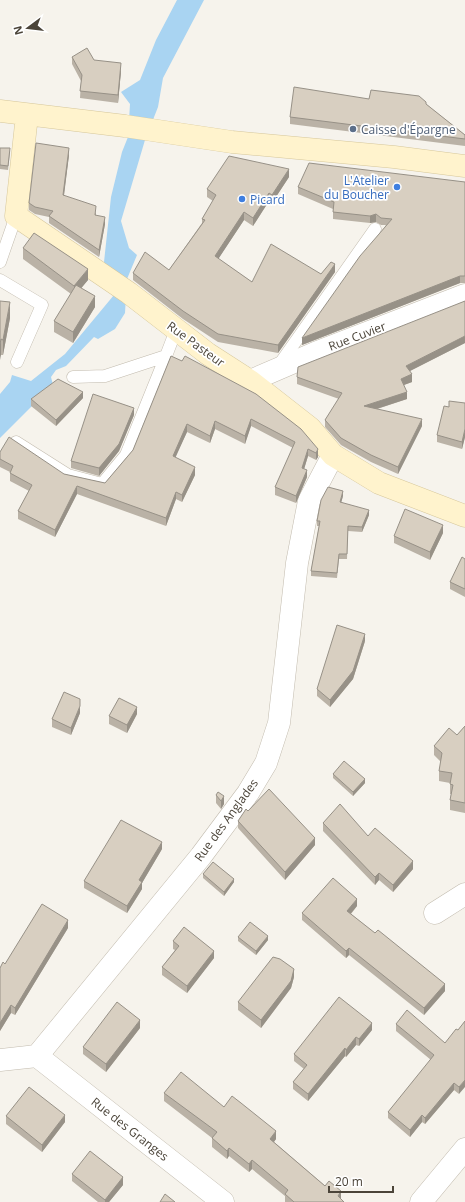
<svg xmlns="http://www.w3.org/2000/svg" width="465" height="1202" font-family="'Open Sans',sans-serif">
<rect width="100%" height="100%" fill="#f6f3ec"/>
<path fill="#a9d4f2" d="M177,0H204L163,78L158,107L145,140L121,221L129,248L137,255L127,279L125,313L115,329L98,339L94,337L66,366L56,370L51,377L53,385L0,438V394L10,382L12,375L31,381L65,354L114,295L104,262L111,197L122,152L128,137L130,104L121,92L140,80L156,40Z"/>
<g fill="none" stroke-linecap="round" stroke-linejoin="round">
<g stroke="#c2bbae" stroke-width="13">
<path id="lane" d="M0,262L16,216
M0,280L42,305L17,362
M279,365L375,229
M73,377L105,376L166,356L176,330
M16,442L68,475L102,484L126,455L166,356"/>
</g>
<g stroke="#c2bbae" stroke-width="23">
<path id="street" d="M250,381L315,353L465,295
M435,913L465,894
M37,1056L223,1202
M0,1060L37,1056L201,856L248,793L266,763L279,723L297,563L309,501L333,455
M421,1202L465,1149"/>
</g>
<g stroke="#d6c79b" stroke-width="23">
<path id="secondary" d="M0,111L125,126L232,142L394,157L465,166
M27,115L16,216L129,293L208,354L250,381L310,428L333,455L379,483L465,516"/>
</g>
<use href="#lane" stroke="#fff" stroke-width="12"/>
<use href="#street" stroke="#fff" stroke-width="22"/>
<use href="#secondary" stroke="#fff3cd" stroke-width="22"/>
</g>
<path fill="#bab2a6" d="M72,57L121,71L118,103L80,98L81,81L72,64Z
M369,99L426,104L465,135V146L290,124V117Z
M0,148L10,152L8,170L0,169Z
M69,155L64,196L96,213V215L105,224L99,257L49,223V217L35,214L29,210V203Z
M289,177L272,203L269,201L253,226L244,220L218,259L252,282L321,274L335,272L278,353L218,342L183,319L133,280V273L169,270L202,223V219L213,201L207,197V189Z
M465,182V283H460L302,345L386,225H381L376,222L370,223L333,219V209L298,194V187Z
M23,248L88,280L81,288L95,307L73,343L54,332V321L71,294L23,259Z
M0,301L10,318L3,355H1Z
M465,301V343L410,371L412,382L404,385L407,399L377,409L422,426L398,474L371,462L341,445L325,427V420L339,399L297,384V377Z
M171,356L318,449V457L316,460L308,456L304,469L307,477L296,503L275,495V487L293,448L251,426L245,444L215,429L210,443L187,432L175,457L195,475L182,502L176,499L166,526L77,494L55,537L18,519V511L29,491L10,481V472L0,467V452L64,474L105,483L133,450Z
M83,398L56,426L31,406V399Z
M465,403V437L462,449L437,442V435L449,407Z
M134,415L119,451L99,476L71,468V461Z
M343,496L341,502L369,515L362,532L348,531L347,559H339L337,578L311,576V571L319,526H317V521Z
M443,533L430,560L394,543V536Z
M465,559V597L450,589V582Z
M365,641L353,679L330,707L317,696V689Z
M80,713L71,735L52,727V719Z
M137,714L127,733L109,724V716Z
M465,726V813L450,810V800L451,794H450V783L439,781V771L441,762L434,755V746L457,735Z
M333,774L365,783L353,796L333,778Z
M216,795L224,804L221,809L216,803Z
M238,821L315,845L285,880L238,828Z
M323,823L368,836L413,869L393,892L379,880L375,885L323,831Z
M162,849L142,883V889L127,913L84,888V881Z
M203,874L234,882L224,896L203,878Z
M357,906L351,914L445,991L424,1015L349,955L346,958L302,920V913Z
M68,928L15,1015L11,1013L0,1031V968L5,964Z
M238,937L268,940L256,955L238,941Z
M173,941L214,958L187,993L162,975V967L175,950L173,949Z
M294,977L291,988L261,1028L238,1010V1002Z
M465,1021L459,1094L454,1090L425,1124L422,1122L410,1137L388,1118V1112L431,1060L396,1031V1024L445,1043L458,1030Z
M140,1028L106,1072L83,1054V1047Z
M372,1030L359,1046L356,1045L346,1057L345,1056L308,1101L293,1089V1082L304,1069L294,1061V1054Z
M164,1093L224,1107L276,1139L274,1142L344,1202H285V1196L252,1169L249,1172L229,1156L227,1159L212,1147V1138L164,1101Z
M6,1116L65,1122L42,1152L6,1124Z
M72,1174L123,1185L109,1202H98L72,1181Z"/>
<path fill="#979187" d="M121,63V71L118,103V95Z
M69,148V155L63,202V195Z
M289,169V177L272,203V195Z
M269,193V201L253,226V218Z
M244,212V220L215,264V256Z
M376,214V222L370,223V216Z
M105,217V224L99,257V250Z
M335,264V272L278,353V345Z
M88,269V280L74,297V286Z
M460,276V283L302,345V338Z
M95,296V307L73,343V332Z
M10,302V318L3,355V340Z
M465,336V343L406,373V366Z
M1,339V355L0,360V344Z
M412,374V382L401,386V379Z
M83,392V398L56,426V420Z
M407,392V399L364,413V406Z
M134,408V415L119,451L99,476V468Z
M251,419V426L245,444V436Z
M422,419V426L398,474V467Z
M215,421V429L210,443V436Z
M187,424V432L173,463V456Z
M465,429V437L462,449V442Z
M308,449V456L302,476V468Z
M318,449V457L316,460V453Z
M195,467V475L182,502V495Z
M307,470V477L296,503V496Z
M77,486V494L55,537V530Z
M343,491V496L340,507V502Z
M176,492V499L166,526V518Z
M369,510V515L362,532V527Z
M443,525V533L430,560V552Z
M365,634V641L353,679L330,707V700Z
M80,706V713L71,735V728Z
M137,707V714L127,733V725Z
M365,779V783L353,796V792Z
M224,796V804L221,809V801Z
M315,838V845L285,880V872Z
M162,842V849L142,883V889L127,913V906L139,880Z
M413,861V869L393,892V885Z
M379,873V880L375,885V877Z
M234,879V882L224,896V892Z
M357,899V906L347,918V911Z
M68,920V928L15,1015V1008Z
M268,936V940L256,955V951Z
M349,948V955L346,958V951Z
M214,951V958L187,993V986Z
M294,969V977L291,988L261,1028V1020Z
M445,984V991L424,1015V1008Z
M11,1005V1013L0,1031V1023Z
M140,1020V1028L106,1072V1064Z
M372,1023V1030L359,1046V1039Z
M356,1037V1045L346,1057V1050Z
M345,1048V1056L308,1101V1094Z
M465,1080V1087L459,1094V1087Z
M454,1083V1090L425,1124V1118Z
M65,1115V1122L42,1152V1145Z
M422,1115V1122L410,1137V1130Z
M276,1131V1139L270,1147V1139Z
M229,1148V1156L227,1159V1151Z
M252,1160V1169L249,1172V1164Z
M123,1177V1185L109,1202H105V1200Z
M341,1191V1200L338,1196Z"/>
<path fill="#d8cfc1" stroke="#979187" d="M87,48L94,60L121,63L118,95L80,91L82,75L72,57Z
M294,87L369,99L371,90L419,96L426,102V104L465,135V139L290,117Z
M36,143L69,148L63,195L96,206L95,215L105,217L99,250L49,216L53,211L35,207L29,203Z
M0,148H10L8,166L0,165Z
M229,156L289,169L272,195L269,193L253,218L244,212L215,256L252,282L271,244L321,274L331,262L335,264L278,345L218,334L183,311L133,273L145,252L169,270L205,220L202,219L216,195L207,189Z
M309,163L465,182V276H460L302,338L360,256L392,219L381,218L376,214L370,216L333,212L334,202L298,187Z
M34,233L88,269L74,286L23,248Z
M76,285L95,296L73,332L54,321Z
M0,301L10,302L3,340L1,339L0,344Z
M465,301V336L406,366L412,374L401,379L407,392L364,406L422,419L398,467L371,455L341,438L325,420L342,393L297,377L298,367Z
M171,356L182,361L185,356L256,394L301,429L318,449L316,453L308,449L302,468L307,470L296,496L275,487L295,442L251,419L245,436L215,421L210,436L187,424L173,456L195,467L182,495L176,492L166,518L77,486L55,530L18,511L32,485L10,473L13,466L0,459V452L9,437L64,474L105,483L133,450Z
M58,379L83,392L56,420L31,399Z
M93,394L134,408L119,444L99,468L71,461Z
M449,401L465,403V429L462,442L437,435L444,406L449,407Z
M328,487L343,491L340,502L369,510L362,527L348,526L347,554H339L337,573L311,571L320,521H317L321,500Z
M405,509L443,525L430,552L394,536Z
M462,557L465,559V589L450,582Z
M337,625L365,634L353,671L330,700L317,689Z
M64,692L80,699V706L71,728L52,719Z
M119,698L137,707L127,725L109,716Z
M465,726V803L450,800L453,785L450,784L452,773L439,771L442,753L434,746L449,728L457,735Z
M344,761L365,779L353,792L333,774Z
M269,789L315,838L285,872L238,821L246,809L248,811Z
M218,792L224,796L221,801L216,795Z
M340,804L368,836L375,828L413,861L393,885L379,873L375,877L323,823Z
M121,820L162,842L139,880L142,882L127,906L84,881Z
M213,862L234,879L224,892L203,874Z
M333,878L357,899L347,911L375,933L378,930L445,984L424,1008L349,948L346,951L302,913Z
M42,904L68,920L15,1008L11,1005L0,1023V968L3,962L5,964Z
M250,922L268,936L256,951L238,937Z
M184,927L214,951L187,986L162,967L179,946L173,941Z
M273,957L280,959L294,969L291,981L261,1020L238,1002Z
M339,997L372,1023L359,1039L356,1037L346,1050L345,1048L308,1094L293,1082L307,1065L294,1054Z
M117,1002L140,1020L106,1064L83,1047Z
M407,1010L445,1043L456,1029L458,1030L465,1021V1080L459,1087L454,1083L425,1118L422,1115L410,1130L388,1112L434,1055L396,1024Z
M181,1072L224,1107L232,1096L241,1103L276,1131L270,1139L325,1186L329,1181L341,1191L338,1196L344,1202H294L285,1194L288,1190L252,1160L249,1164L229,1148L227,1151L212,1138L217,1132L164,1093Z
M29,1087L65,1115L42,1145L6,1116Z
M90,1151L123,1177L105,1200L72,1174Z
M165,1194L175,1202H160Z"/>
<circle fill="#5c6f8a" stroke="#fff" stroke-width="1.5" cx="353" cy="129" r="4"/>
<g fill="#3f7fe0" stroke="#fff" stroke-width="1.5">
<circle cx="397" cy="187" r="4"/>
<circle cx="242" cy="199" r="4"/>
</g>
<g text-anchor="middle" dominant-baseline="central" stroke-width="3.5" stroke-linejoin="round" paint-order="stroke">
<g font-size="12" fill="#4e5e75" stroke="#fff" text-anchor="start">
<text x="361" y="129">Caisse d'Épargne</text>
</g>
<g font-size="12" fill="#366cbe" stroke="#fff" text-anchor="end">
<text x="389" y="180">L'Atelier<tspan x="389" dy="14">du Boucher</tspan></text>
<text x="250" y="199" text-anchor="start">Picard</text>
</g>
<g font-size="12" fill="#4b4439" stroke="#fff">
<text transform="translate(357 336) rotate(-21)">Rue Cuvier</text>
<text transform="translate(196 344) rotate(36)">Rue Pasteur</text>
<text transform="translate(226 820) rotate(-54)">Rue des Anglades</text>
<text transform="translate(130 1129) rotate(38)">Rue des Granges</text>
</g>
</g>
<g transform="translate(28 28) rotate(255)" stroke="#ffffff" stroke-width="3" paint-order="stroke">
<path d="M0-3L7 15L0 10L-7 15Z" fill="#4b4439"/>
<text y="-6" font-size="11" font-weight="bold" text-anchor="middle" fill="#4b4439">N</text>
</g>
<path d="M329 1186v6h64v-6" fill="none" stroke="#4b4439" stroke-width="2"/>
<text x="335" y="1186" font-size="12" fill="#4b4439" stroke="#ffffff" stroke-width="3" paint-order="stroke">20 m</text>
</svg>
